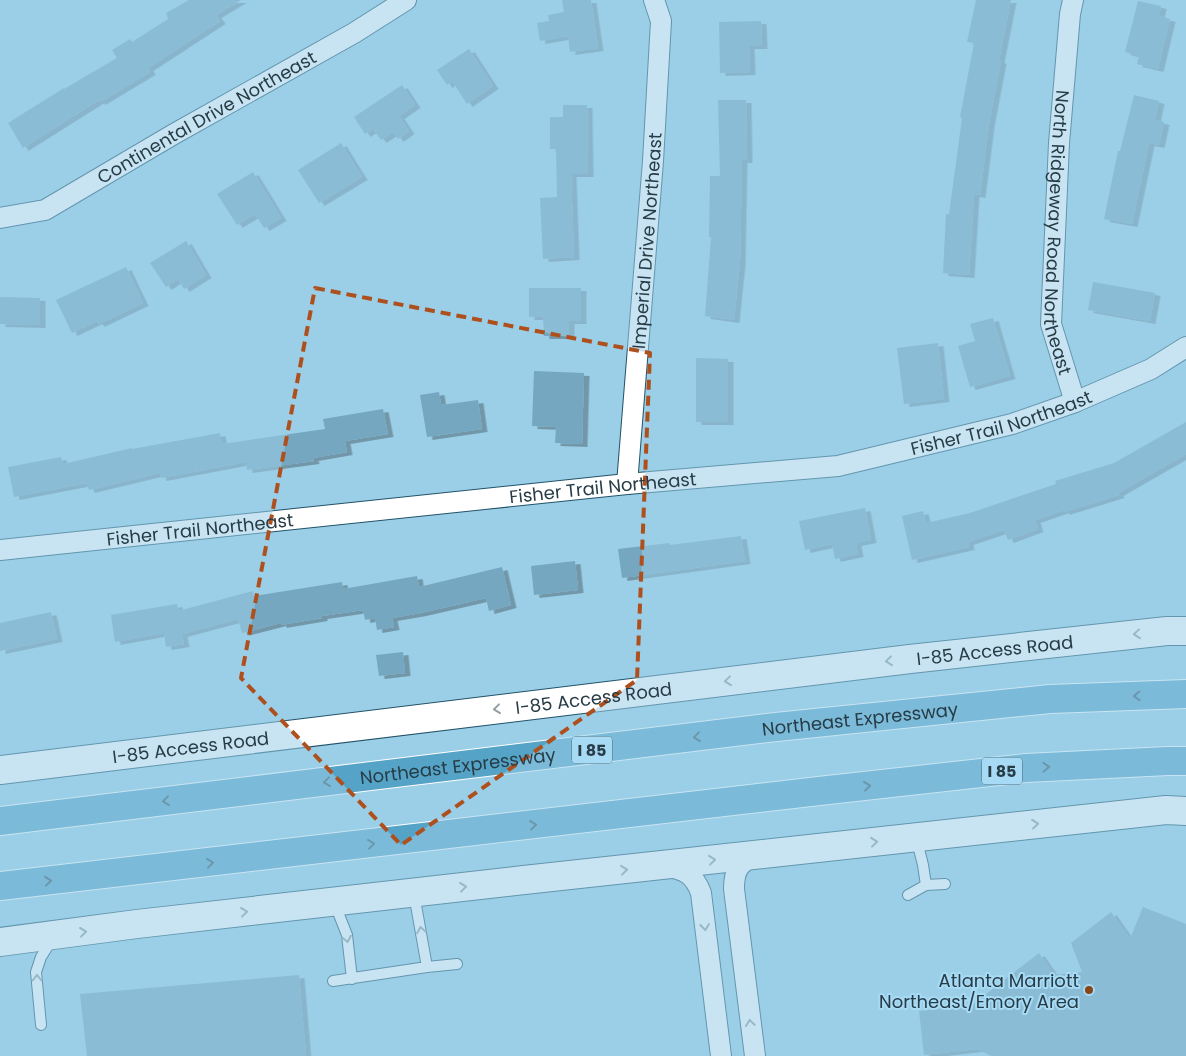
<svg xmlns="http://www.w3.org/2000/svg" width="1186" height="1056" font-family="Poppins,sans-serif">
<defs>
<filter id="shadow"><feDropShadow dx="5.5" dy="3" stdDeviation="0" flood-color="#0004"/></filter>
</defs>
<rect width="100%" height="100%" fill="#9bcee7"/>
<path fill="#75a7c0" filter="url(#shadow)" d="M189,0H241L216,15L220,21L148,68L150,72L100,102L99,100L23,148L8,123L64,88V89L117,58L112,50L130,39L132,42L168,19L166,13Z
M562,0H591L598,48L570,52L568,36L540,41L537,23L549,21L548,15L564,12Z
M976,0H1011L999,60L1001,61L989,124L980,195L974,194L969,275L943,273L946,214H949L962,118L960,117L974,43L967,42Z
M1138,1L1161,6L1159,16L1170,19L1158,69L1137,64L1139,56L1125,52Z
M761,21L762,46H749L750,72L720,73L719,22Z
M469,49L493,86L467,104L452,81L447,85L437,70Z
M402,85L415,105L399,116L409,131L398,139L393,132L381,140L373,129L365,134L354,117Z
M1134,95L1159,101L1155,120L1164,122L1159,145L1149,143L1132,224L1104,219L1118,151H1120Z
M718,100H746L747,160H742L740,262L734,320L705,316L711,237H709L710,176H720Z
M563,105H587L588,174H571L574,257L543,259L540,198L557,197L556,149H550V117H563Z
M341,143L362,177L319,203L298,170Z
M253,172L281,218L264,228L255,214L237,225L217,194Z
M186,241L206,275L184,289L178,279L166,287L150,263Z
M126,267L143,303L99,324L97,321L72,333L56,300Z
M1093,282L1155,293L1150,321L1088,310Z
M529,288H581V321H569V336H544L543,317H529Z
M0,297L40,298V325L0,324Z
M993,318L1010,376L970,387L958,346L975,341L970,324Z
M938,343L944,399L904,404L897,348Z
M696,358L728,359V422H696Z
M534,371L584,373L582,444L555,443L556,427L532,426Z
M439,392L441,405L478,400L482,429L427,437L420,395Z
M383,409L388,434L345,441L347,452L313,458L314,461L247,470L246,462L161,478L160,473L89,490L87,483L14,497L8,467L61,457L63,464L132,448V449L220,433L222,444L325,429L323,419Z
M1186,422V454L1118,493L1119,495L1064,512V510L1035,520L1038,529L1008,540L1004,530L968,542L969,547L912,560L902,516L923,511L926,523L970,513L1056,484L1055,481L1114,463Z
M865,508L871,540L856,543L858,554L835,559L832,544L805,550L799,521Z
M741,536L745,561L622,578L618,549L669,543L670,545Z
M575,561L578,590L534,595L531,566Z
M502,567L511,605L489,611L486,598L421,613L392,618L394,627L377,630L375,618L365,620L363,610L322,616V618L281,625V623L242,633L238,619L182,634L184,644L166,647L164,633L115,642L111,615L177,604L178,611L253,591L254,596L342,582L343,589L417,576L419,587Z
M51,612L57,639L0,651V623Z
M403,652L405,673L379,676L376,655Z
M1143,907L1186,924V1056H993L977,1049L924,1055L919,1011L972,1005L1039,953L1054,975L1082,972L1071,943L1111,912L1130,939Z
M299,975L306,1056H87L80,994Z"/>
<g fill="none" stroke-linecap="round" stroke-linejoin="round">
<g stroke="#215369" stroke-width="12">
<path id="lane" d="M916,837L923,865L926,885
M414,894L427,967
M908,895L926,885L945,884
M334,902L347,935L352,979
M333,981L427,967L457,964
M41,1025L36,972L41,957L53,938"/>
</g>
<g stroke="#215369" stroke-width="22">
<g id="street">
<path id="s1" d="M1073,0L1070,14L1059,143L1051,324L1075,402"/>
<path id="s2" d="M0,218L45,210L174,134L354,33L406,0"/>
<path id="s3" d="M627,484L653,161L661,21L654,0"/>
<path id="s4" d="M0,550L627,484L838,466L1012,424L1075,402L1151,369L1186,347"/>
<path d="M666,866C685,870 694,874 701,893L721,1056"/>
<path d="M755,1056L734,889C734,869 739,863 756,855"/>
</g>
</g>
<g stroke="#215369" stroke-width="30">
<g id="secondary">
<path id="s5" d="M0,770L910,659L1167,631H1186"/>
<path d="M0,942L137,924L524,880L1166,810L1186,811"/>
</g>
</g>
<g stroke="#fff" stroke-width="30">
<g id="highway">
<path id="s6" d="M0,821L776,727L1050,699L1186,694"/>
<path d="M0,886L819,791L1026,768L1168,761H1186"/>
</g>
</g>
<use href="#lane" stroke="#fff" stroke-width="10"/>
<use href="#street" stroke="#fff" stroke-width="20"/>
<use href="#secondary" stroke="#fff" stroke-width="28"/>
<use href="#highway" stroke="#55a3c6" stroke-width="28"/>
</g>
<defs><path id="oneway-chevron" d="M-2-3.5L2.5 0L-2 3.5" fill="none" stroke-width="1.6" stroke-linecap="round" stroke-linejoin="round" transform="scale(1.25)"/></defs>
<g stroke="#939ea2">
<use href="#oneway-chevron" transform="translate(1137 634) rotate(174)"/>
<use href="#oneway-chevron" transform="translate(889 661) rotate(173)"/>
<use href="#oneway-chevron" transform="translate(728 681) rotate(173)"/>
<use href="#oneway-chevron" transform="translate(497 709) rotate(173)"/>
<use href="#oneway-chevron" transform="translate(1035 824) rotate(-6)"/>
<use href="#oneway-chevron" transform="translate(874 842) rotate(-6)"/>
<use href="#oneway-chevron" transform="translate(712 860) rotate(-6)"/>
<use href="#oneway-chevron" transform="translate(624 870) rotate(-6)"/>
<use href="#oneway-chevron" transform="translate(463 887) rotate(-7)"/>
<use href="#oneway-chevron" transform="translate(244 912) rotate(-7)"/>
<use href="#oneway-chevron" transform="translate(705 927) rotate(83)"/>
<use href="#oneway-chevron" transform="translate(421 930) rotate(-100)"/>
<use href="#oneway-chevron" transform="translate(83 932) rotate(-7)"/>
<use href="#oneway-chevron" transform="translate(347 939) rotate(79)"/>
<use href="#oneway-chevron" transform="translate(37 978) rotate(-90)"/>
<use href="#oneway-chevron" transform="translate(750 1023) rotate(-97)"/>
</g>
<g stroke="#325666">
<use href="#oneway-chevron" transform="translate(1137 696) rotate(178)"/>
<use href="#oneway-chevron" transform="translate(697 737) rotate(173)"/>
<use href="#oneway-chevron" transform="translate(1046 767) rotate(-3)"/>
<use href="#oneway-chevron" transform="translate(327 782) rotate(173)"/>
<use href="#oneway-chevron" transform="translate(867 786) rotate(-6)"/>
<use href="#oneway-chevron" transform="translate(166 801) rotate(173)"/>
<use href="#oneway-chevron" transform="translate(533 825) rotate(-7)"/>
<use href="#oneway-chevron" transform="translate(371 844) rotate(-7)"/>
<use href="#oneway-chevron" transform="translate(210 863) rotate(-7)"/>
<use href="#oneway-chevron" transform="translate(48 881) rotate(-6)"/>
</g>
<path d="M0 0H1186V1056H0ZM315,288L650,353L637,680L401,845L241,678Z" fill="#9bcee7" fill-opacity=".55" fill-rule="evenodd"/>
<path fill="none" stroke="#ae501d" stroke-width="4" stroke-dasharray="10 6" stroke-linejoin="round" d="M315,288L650,353L637,680L401,845L241,678Z"/>
<circle fill="#884518" stroke="#a7dbf5" stroke-width="2" cx="1089" cy="990" r="5"/>
<g text-anchor="middle" dominant-baseline="central" stroke-width="4" stroke-linejoin="round" paint-order="stroke">
<g fill="#a7dbf5" stroke="#4d6c7a" stroke-width="1">
<rect x="572" y="736.5" width="40" height="27" rx="4"/>
<rect x="982" y="757.5" width="40" height="27" rx="4"/>
</g>
<g font-size="16" font-weight="bold" fill="#273c46">
<text x="592" y="750">I 85</text>
<text x="1002" y="771">I 85</text>
</g>
<g font-size="18" fill="#273c46" stroke="#a7dbf5">
<text stroke="none"><textPath href="#s2" startOffset="232">Continental Drive Northeast</textPath></text>
<text stroke="none"><textPath href="#s1" startOffset="234">North Ridgeway Road Northeast</textPath></text>
<text stroke="none"><textPath href="#s3" startOffset="244">Imperial Drive Northeast</textPath></text>
<text stroke="none"><textPath href="#s4" startOffset="1011">Fisher Trail Northeast</textPath></text>
<text stroke="none"><textPath href="#s4" startOffset="606">Fisher Trail Northeast</textPath></text>
<text stroke="none"><textPath href="#s4" startOffset="201">Fisher Trail Northeast</textPath></text>
<text stroke="none"><textPath href="#s5" startOffset="1002">I-85 Access Road</textPath></text>
<text stroke="none"><textPath href="#s5" startOffset="598">I-85 Access Road</textPath></text>
<text stroke="none"><textPath href="#s6" startOffset="866">Northeast Expressway</textPath></text>
<text stroke="none"><textPath href="#s5" startOffset="192">I-85 Access Road</textPath></text>
<text stroke="none"><textPath href="#s6" startOffset="461">Northeast Expressway</textPath></text>
</g>
<g font-size="18" fill="#273c46" stroke="#a7dbf5" text-anchor="end">
<text x="1079" y="980">Atlanta Marriott<tspan x="1079" dy="21">Northeast/Emory Area</tspan></text>
</g>
</g>
</svg>
